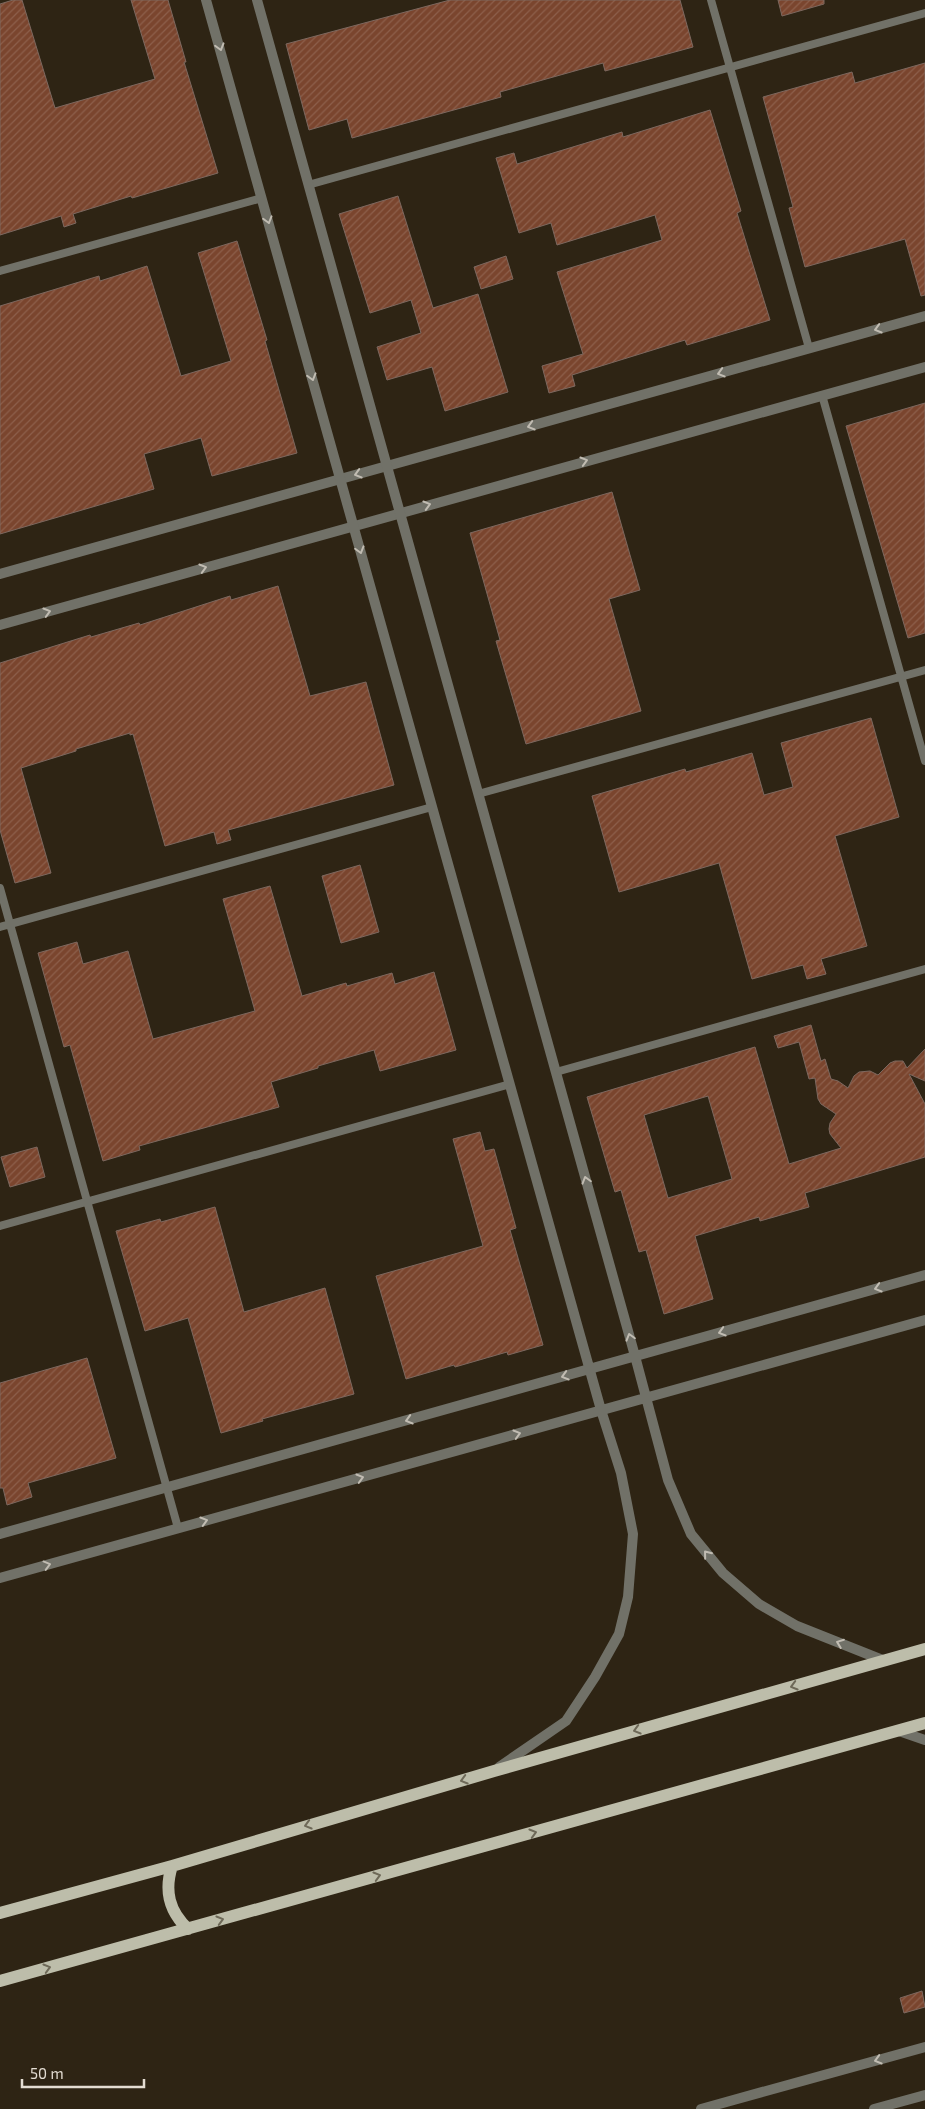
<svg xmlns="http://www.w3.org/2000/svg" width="925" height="2109" font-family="'Exo 2',sans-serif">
<defs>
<pattern id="building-hatch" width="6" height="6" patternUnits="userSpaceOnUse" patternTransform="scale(1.25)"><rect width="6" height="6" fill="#7a452e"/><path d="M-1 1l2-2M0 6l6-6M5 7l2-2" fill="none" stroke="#8d5f4b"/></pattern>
</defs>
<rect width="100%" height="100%" fill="#2e2414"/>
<path fill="url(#building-hatch)" stroke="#7d685f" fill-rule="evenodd" d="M13,0H22L55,108L155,79L131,0H168L186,62H184L218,173L132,198L131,196L73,214L76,223L64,227L61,216L0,235V4Z
M450,0H680L693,47L605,71L603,63L500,92L501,97L352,138L347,119L309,130L286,44Z
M778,0H824V4L782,16Z
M925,63V295L921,296L905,239L805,267L789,208L793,207L763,97L852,72L855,83Z
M710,110L741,211L737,213L770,320L687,345L685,340L572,375L575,386L549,393L542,366L583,354L557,272L662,240L655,215L557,245L551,223L519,233L496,158L514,153L517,164L622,132L623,137Z
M398,196L433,308L478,294L508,392L445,411L432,367L387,380L377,347L421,333L411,300L370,313L339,214Z
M237,241L267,340L265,341L297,453L212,476L201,438L144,454L154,489L0,534V306L99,276L100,281L147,266L181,376L231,361L198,253Z
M506,256L513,279L481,289L474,267Z
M925,403V633L908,638L846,426Z
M612,492L640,590L609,599L641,711L526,744L496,641L500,640L470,533Z
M278,586L310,696L366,682L394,785L228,830L231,840L217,844L214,832L165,846L133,734L130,735V733L76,749V751L21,768L51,873L15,883L0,830V663L90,635L91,637L139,623L140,625L230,596L231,600Z
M871,718L899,817L835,836L867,946L821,959L826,974L807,979L803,965L752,979L719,863L619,892L592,796L685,769L686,772L752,753L764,795L793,787L781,743Z
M360,865L379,932L341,943L322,876Z
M270,886L302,996L346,983L347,986L392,973L395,984L434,972L456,1050L380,1071L374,1050L318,1066V1068L271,1082L279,1107L139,1146L140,1150L103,1161L70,1045L64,1047L38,953L77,942L83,964L128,951L153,1039L255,1011L223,899Z
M811,1025L821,1061L825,1059L831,1079L838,1081L848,1088L854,1076L859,1072L870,1071L878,1075L890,1063L895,1061H903L907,1068L925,1049V1081L909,1074L925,1104V1157L805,1193L809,1207L760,1221L759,1217L695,1236L713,1299L664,1314L646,1250L639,1252L621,1190L615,1192L587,1097L755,1047L789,1164L841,1148L830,1134L829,1129L830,1123L836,1114L821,1104L818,1099L815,1078L809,1079L799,1042L778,1048L774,1036ZM708,1096L732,1179L668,1198L644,1115Z
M480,1132L485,1151L494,1149L516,1228L510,1230L543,1345L508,1355L507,1352L455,1367L454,1365L406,1379L376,1276L483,1246L453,1139Z
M37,1147L45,1177L10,1187L1,1157Z
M215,1207L244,1312L325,1288L354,1394L262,1419L263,1421L221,1433L188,1318L145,1331L116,1231L160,1219L161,1222Z
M87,1358L116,1458L28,1483L32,1497L7,1505L3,1488H0V1383Z
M922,1991L925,2007L904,2013L900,1998Z"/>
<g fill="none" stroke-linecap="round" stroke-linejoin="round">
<path stroke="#717168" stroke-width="8" d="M711,0L809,348
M308,185L925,13
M0,271L262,198
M822,395L925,761
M478,794L925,670
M0,888L178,1528
M0,927L432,807
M556,1072L925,969
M0,1226L510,1084"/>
<path stroke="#717168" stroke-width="10" d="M0,574L925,316
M0,625L925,367"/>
<path stroke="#717168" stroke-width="10" d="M206,0L601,1410L621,1473L633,1534L628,1597L619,1634L595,1677L566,1721L499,1767
M257,0L635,1356L668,1480L691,1534L723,1573L759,1604L797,1626L885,1661
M0,1534L925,1275
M0,1578L925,1320
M899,1731L925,1740
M701,2109L925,2047
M874,2109L925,2095"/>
<path stroke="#bdbdaa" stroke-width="12" d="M172,1866C164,1891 169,1911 188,1929
M0,1913L172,1866L494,1771L925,1649
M0,1981L925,1723"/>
</g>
<defs><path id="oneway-chevron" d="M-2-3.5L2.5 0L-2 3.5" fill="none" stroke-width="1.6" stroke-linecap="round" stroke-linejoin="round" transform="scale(1.25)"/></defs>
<g stroke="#c1bcb2">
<use href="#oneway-chevron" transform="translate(220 47) rotate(74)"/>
<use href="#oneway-chevron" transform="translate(268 220) rotate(74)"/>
<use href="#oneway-chevron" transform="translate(878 329) rotate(164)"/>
<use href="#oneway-chevron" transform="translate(721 373) rotate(164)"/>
<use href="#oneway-chevron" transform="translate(312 377) rotate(74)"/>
<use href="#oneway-chevron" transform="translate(531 426) rotate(164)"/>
<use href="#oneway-chevron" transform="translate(584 461) rotate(-16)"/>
<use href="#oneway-chevron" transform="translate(358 474) rotate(164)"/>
<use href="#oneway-chevron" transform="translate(427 505) rotate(-16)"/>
<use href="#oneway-chevron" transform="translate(360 550) rotate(74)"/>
<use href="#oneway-chevron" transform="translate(203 568) rotate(-16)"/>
<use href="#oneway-chevron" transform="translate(47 612) rotate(-16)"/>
<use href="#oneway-chevron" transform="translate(586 1180) rotate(-106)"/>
<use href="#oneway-chevron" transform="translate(878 1288) rotate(164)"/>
<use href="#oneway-chevron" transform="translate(722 1332) rotate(164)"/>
<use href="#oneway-chevron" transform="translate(630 1337) rotate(-106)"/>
<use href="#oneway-chevron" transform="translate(565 1376) rotate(164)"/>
<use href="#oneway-chevron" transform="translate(409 1420) rotate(164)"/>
<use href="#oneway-chevron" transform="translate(517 1434) rotate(-16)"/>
<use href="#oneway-chevron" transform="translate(360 1478) rotate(-16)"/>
<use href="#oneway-chevron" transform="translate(204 1521) rotate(-16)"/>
<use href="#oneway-chevron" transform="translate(707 1554) rotate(-129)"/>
<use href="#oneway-chevron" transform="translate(47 1565) rotate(-15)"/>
<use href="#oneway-chevron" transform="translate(840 1643) rotate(-159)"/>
<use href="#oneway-chevron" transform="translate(878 2060) rotate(164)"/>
</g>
<g stroke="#6e6958">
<use href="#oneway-chevron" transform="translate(794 1686) rotate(164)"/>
<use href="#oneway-chevron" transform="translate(637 1730) rotate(164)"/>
<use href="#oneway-chevron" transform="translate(464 1780) rotate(164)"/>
<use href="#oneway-chevron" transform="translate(308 1825) rotate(164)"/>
<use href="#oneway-chevron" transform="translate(533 1833) rotate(-16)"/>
<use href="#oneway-chevron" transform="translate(377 1876) rotate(-16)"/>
<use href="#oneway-chevron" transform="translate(220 1920) rotate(-16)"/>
<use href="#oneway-chevron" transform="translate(47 1968) rotate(-16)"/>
</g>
<path d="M22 2079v8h122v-8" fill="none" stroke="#e3dcd2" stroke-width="2.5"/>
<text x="30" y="2079" font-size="15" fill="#e3dcd2" stroke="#2e2414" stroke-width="4" paint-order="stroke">50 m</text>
</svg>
